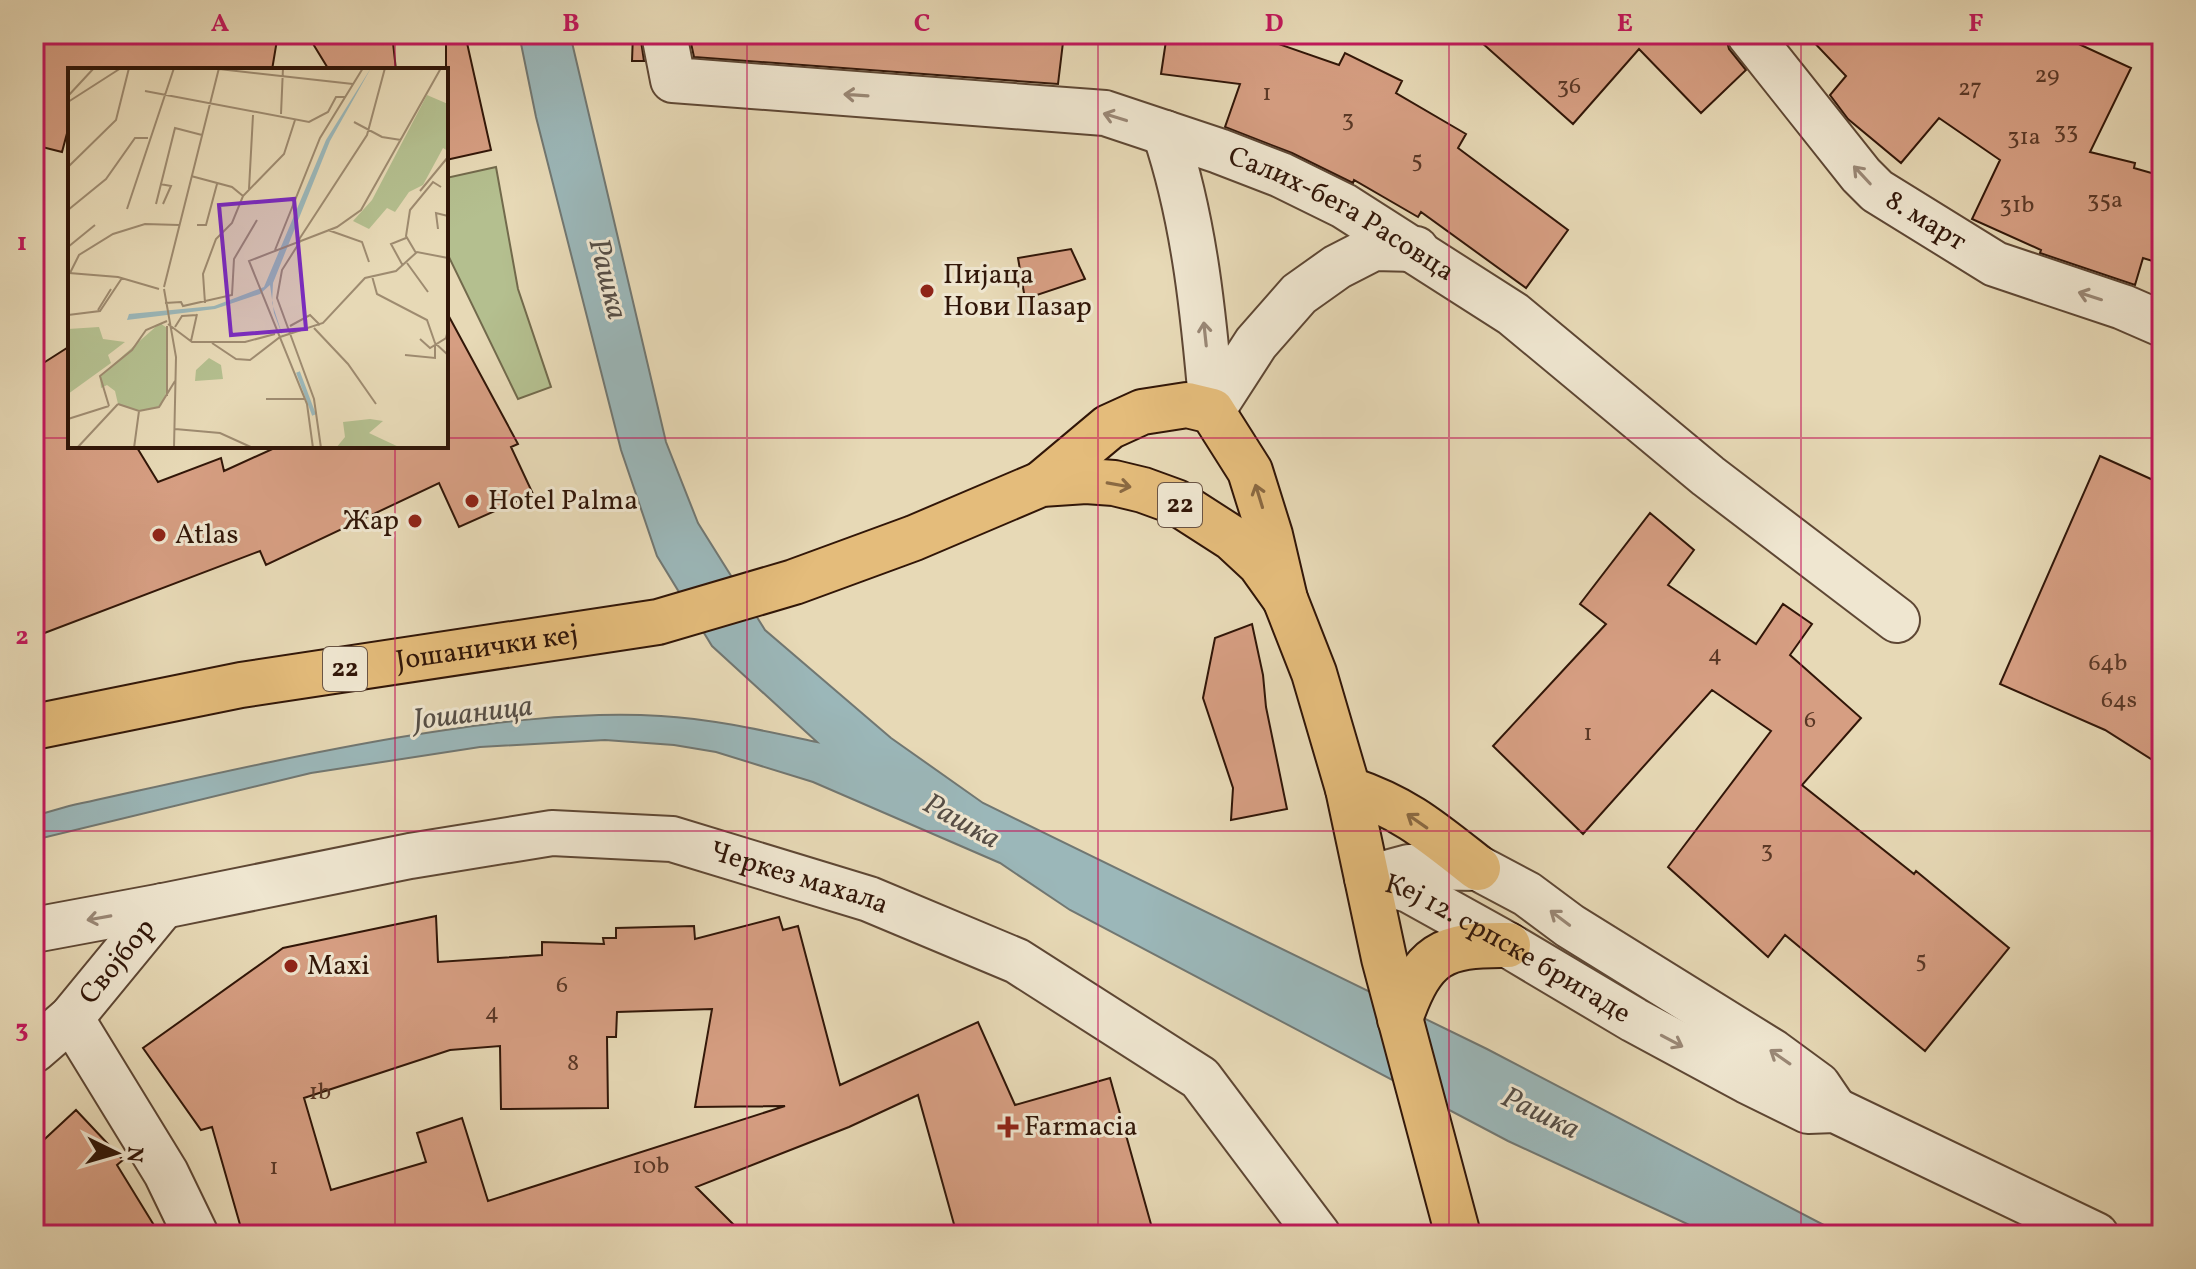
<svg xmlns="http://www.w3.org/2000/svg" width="2196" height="1269" font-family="Vollkorn,serif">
<rect width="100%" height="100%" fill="#e7d9b6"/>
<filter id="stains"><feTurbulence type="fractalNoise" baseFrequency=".0025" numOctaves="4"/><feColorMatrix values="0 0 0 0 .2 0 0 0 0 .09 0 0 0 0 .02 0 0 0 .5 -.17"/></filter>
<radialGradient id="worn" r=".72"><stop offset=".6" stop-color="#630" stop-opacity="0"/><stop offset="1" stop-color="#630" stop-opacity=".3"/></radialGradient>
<path fill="#b4bf8f" stroke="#726a4c" stroke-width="2" d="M496,167L518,289L551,387L518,399L446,251V178Z"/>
<path fill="#9bb7b9" stroke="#717772" stroke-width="2" d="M519,34H570L666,442L698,523L765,630L891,738L983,803L1487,1049L1843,1235H1711L1508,1141L1070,910L1000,863L813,782L716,752L674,745L605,740L480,747L311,773L34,840V816L69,806C179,782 289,756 401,737C487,723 574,711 661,716C713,719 765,731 817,742L712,646L657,556L621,450L536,117Z"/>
<path fill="#d69e82" stroke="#311608" stroke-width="2" fill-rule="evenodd" d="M34,34H278L272,70H70V122L62,152L34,145Z
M307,34H392L396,70H329Z
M446,34H465L491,150L446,160Z
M633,34H640L644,61H632Z
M689,34H1064L1058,84L694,57Z
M1167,34H1250L1339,65L1345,53L1402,81L1396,93L1466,134L1458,148L1568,230L1526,288L1421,212L1418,217L1354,180L1353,183L1292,153L1225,127L1240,84L1161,74Z
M1472,34H1725L1729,49L1746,70L1701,113L1639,49L1573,124Z
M1806,34H2057L2131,68L2090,152L2135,163L2134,168L2162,176V264L2143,258L2135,285L2040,253L2041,250L1972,219L2000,160L1939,118L1901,163L1848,119L1830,95L1846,76Z
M1071,249L1085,279L1025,299L1018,258Z
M446,311L518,444L511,447L533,494L459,527L439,483L266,565L260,551L34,637V369L70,346V446H136L158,482L221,458L224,471L279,446H446Z
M2100,456L2162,484V766L2105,730L2000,684Z
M1650,513L1694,550L1668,585L1756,644L1783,604L1812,624L1790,655L1861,718L1802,785L1914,874L1916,871L2009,948L1925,1051L1785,935L1768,957L1668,867L1771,731L1712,690L1583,834L1493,746L1606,624L1580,604Z
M1252,624L1263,675L1266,707L1287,809L1231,820L1233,788L1203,698L1215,638Z
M436,916L438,962L542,955V942L604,944L603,938H616V928L694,926L695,939L779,917L783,930L798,926L840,1085L978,1022L1015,1105L1110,1078L1154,1235H957L918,1095L849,1127L696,1187L744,1235H243L212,1127L201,1130L143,1048L283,948ZM712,1009L695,1107L785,1106L488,1201L462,1118L417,1133L426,1162L331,1190L304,1098L450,1050L500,1046L501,1109L608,1108L607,1037H616L617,1012Z
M76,1110L123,1160L117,1165L160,1235H34V1149Z"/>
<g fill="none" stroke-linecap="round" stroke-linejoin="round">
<g stroke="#5e4734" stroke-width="48">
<g id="minor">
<path id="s1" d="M664,34L673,80L1105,113L1219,151L1281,175L1344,206L1513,314L1708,476L1897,620"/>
<path id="s2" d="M1749,34L1861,175L1877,191L1995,264L2123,307L2162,324"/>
<path d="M1165,133C1195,222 1204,319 1212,411"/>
<path d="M1212,411L1256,343L1299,294L1337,267L1374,248L1416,249"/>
<path d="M1372,877L1409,867L1478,868L1527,894L1570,926L1773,1052L1818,1085L1835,1110"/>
<path id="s3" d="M1367,878L1409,890L1508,945L1634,1020L1747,1081L1808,1111L1835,1110L2096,1235"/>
<path id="s4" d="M34,930L163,906L410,856L552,833L672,839L869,899L1017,961L1200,1078L1318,1235"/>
<path d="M71,1018L166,1173L196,1235"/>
<path id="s5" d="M34,1050L71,1018L163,906"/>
</g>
</g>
<g stroke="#311608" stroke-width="48">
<g id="major">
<path d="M1041,484L1109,427L1142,412L1187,405L1212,411L1250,471L1270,535L1285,599L1314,673L1348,789L1384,958L1458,1235"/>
<path id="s6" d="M34,727L241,685L658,622L794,582L914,538L1041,484L1086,481L1114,483L1143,490L1176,502L1232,538L1260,564L1285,599"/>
<path d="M1348,789C1405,808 1431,831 1478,868"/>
<path d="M1400,1019C1423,954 1441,944 1508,945"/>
</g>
</g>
<use href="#minor" stroke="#efe6d0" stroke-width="44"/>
<use href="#major" stroke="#e4bc7b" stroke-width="44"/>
</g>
<defs><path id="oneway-shaft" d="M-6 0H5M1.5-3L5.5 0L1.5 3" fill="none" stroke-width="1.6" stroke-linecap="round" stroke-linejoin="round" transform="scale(2)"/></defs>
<g stroke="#9a8876">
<use href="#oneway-shaft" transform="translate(856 95) rotate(-176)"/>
<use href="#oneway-shaft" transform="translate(1115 117) rotate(-163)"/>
<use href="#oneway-shaft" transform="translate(1862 175) rotate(-133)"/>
<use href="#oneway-shaft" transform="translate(2090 296) rotate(-162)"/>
<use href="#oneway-shaft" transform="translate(1205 334) rotate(-96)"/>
<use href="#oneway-shaft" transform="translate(99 918) rotate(170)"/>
<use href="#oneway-shaft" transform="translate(1560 918) rotate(-143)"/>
<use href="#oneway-shaft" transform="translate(1672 1041) rotate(28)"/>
<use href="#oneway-shaft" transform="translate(1780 1057) rotate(-145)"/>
</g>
<g stroke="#8a6942">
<use href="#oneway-shaft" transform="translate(1119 485) rotate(10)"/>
<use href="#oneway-shaft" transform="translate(1259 496) rotate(-107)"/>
<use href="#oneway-shaft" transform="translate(1417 821) rotate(-145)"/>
</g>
<path fill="none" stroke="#c2185b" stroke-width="2" stroke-opacity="0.55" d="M395,34V70M747,34V1235M1098,34V1235M1449,34V1235M1801,34V1235M34,438H70M446,438H2162M395,446V1235M34,831H2162"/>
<g fill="#8f2418" stroke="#efe6d0" stroke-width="3">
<circle cx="927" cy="291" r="8"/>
<circle cx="472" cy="501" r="8"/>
<circle cx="415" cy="521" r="8"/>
<circle cx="159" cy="535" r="8"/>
<circle cx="291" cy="966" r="8"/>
<path d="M1004 1115h8v8h8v8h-8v8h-8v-8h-8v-8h8z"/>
</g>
<g text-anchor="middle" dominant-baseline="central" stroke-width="6" stroke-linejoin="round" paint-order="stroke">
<g font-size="24" fill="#5a3826">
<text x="2047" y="76">29</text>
<text x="1569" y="87">36</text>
<text x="1970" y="89">27</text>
<text x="1267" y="94">1</text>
<text x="1348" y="120">3</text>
<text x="2066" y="132">33</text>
<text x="2024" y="138">31a</text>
<text x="1417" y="161">5</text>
<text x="2105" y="201">35a</text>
<text x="2017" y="206">31b</text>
<text x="1715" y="655">4</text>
<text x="2108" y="664">64b</text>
<text x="2119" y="701">64s</text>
<text x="1810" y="721">6</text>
<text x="1588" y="734">1</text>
<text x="1767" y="851">3</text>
<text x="1921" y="961">5</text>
<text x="562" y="986">6</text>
<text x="492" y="1013">4</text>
<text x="573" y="1064">8</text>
<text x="320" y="1093">1b</text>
<text x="651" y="1167">10b</text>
<text x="274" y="1168">1</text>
</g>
<g fill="#efe6d0" stroke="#6a5444" stroke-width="2">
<rect x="1158" y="483" width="44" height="44" rx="6"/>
<rect x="323" y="647" width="44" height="44" rx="6"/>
</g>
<g font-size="26" font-weight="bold" fill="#311608">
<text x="1180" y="505">22</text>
<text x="345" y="669">22</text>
</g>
<g font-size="28" fill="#311608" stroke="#efe6d0">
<text stroke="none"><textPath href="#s1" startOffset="738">Салих-бега Расовца</textPath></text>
<text stroke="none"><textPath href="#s2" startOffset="260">8. март</textPath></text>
<text stroke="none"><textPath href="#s6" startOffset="460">Јошанички кеј</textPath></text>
<text stroke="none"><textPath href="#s4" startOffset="780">Черкез махала</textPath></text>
<text stroke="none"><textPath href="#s3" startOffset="158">Кеј 12. српске бригаде</textPath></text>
<text stroke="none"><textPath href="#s5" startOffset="122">Својбор</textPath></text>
</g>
<g font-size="28" fill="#311608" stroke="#efe6d0" text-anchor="start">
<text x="943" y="275">Пијаца<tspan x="943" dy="32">Нови Пазар</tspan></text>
<text x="488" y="501">Hotel Palma</text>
<text x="399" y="521" text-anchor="end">Жар</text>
<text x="175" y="535">Atlas</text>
<text x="307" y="966">Maxi</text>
<text x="1024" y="1127">Farmacia</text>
</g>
<g font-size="30" font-style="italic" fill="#564e46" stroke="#efe6d0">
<text transform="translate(607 279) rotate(76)">Рашка</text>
<text transform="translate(473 714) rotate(-7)">Јошаница</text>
<text transform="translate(961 822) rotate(29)">Рашка</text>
<text transform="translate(1540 1114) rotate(26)">Рашка</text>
</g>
</g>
<g transform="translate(68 68)">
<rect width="380" height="380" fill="#e7d9b6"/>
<path d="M359,27L380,36V83L375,80L355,117L341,124L327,144L319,140L301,161L285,153L304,132ZM92,255L99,260L100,320L93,338L71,343L50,336L47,323L39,317L33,320L32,308ZM31,259L35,271L57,274L40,287L43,295L0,326V261ZM141,290L153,297L155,311L127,313L128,302ZM302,351L315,353L301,365L333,380H268L277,369L275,354Z" fill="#b4bf8f"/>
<path d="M303,0L262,73L205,215L204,235L216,272L206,245L202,217L192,226L147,241L59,252L61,246L146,238L196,219L258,72Z" fill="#9bb7b9"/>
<path fill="none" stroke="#9bb7b9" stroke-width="4" d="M230,304L246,347"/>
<path fill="none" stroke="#9e8b70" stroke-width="2" d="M151,1L285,16M77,23L241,54L260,44L268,29H277M0,28L26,0M0,34L53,0M213,46L215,0M286,54L314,69L333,72M0,99L48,52L61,0M123,108L164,119L175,128M92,116L103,118L95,136M181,121L185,47M352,123L380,89M88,136L107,60L134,67M59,141L106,0M0,142L38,111L67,70H80M129,157H138L149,116M370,161L368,145L380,148M260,162L294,174L301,194M233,172L214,202L209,230L246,331L253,380M230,173L299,67L317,0M0,179L27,157M207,182L252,70L295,0M348,185L338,168L342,142L365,114L373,119M339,195L360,224M335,198L323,176L338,170M1,205L50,209L91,221M2,205L11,187L45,166L77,156L111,157M304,208L309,226L359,252L367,275L380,287M96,219L151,0M96,221L108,289L106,380M97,235L113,234L115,238L164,227L166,191L189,152M137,235L135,206L148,171L164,155L175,128L216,86L227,52M30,242L43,221M0,247L32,243L54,210M100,256L124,274H177L207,266M222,258L242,247L252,257M107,259L114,248L129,247M246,260L280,296L308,336M352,271L362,280L378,270L380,262M123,273L129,246M144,275L168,291L182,292L212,269L255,255L297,210L328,203L349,184L380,190M337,287L367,290V278M99,328V258M198,331H237M50,336L71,343L91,339L107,313M41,338L32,308L64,282L78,262L99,253M0,351L41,338M107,361L152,365L185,380M9,380L50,336M66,380L71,343M245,380L239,336L181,193L269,159L293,142L373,0"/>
<path fill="#7b2cbf" fill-opacity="0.15" stroke="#7b2cbf" stroke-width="4" d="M226,131L238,261L163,267L151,137Z"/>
<rect width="380" height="380" fill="none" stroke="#311608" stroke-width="4"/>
</g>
<rect width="2196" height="1269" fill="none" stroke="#e7d9b6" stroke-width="88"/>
<g transform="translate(116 1153) rotate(95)" stroke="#efe6d0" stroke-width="6" paint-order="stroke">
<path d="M0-6L14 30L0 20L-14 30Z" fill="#311608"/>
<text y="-12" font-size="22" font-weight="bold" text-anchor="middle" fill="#311608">N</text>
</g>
<rect x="44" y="44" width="2108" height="1181" fill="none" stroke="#c2185b" stroke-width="3"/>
<g font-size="26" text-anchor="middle" font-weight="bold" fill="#c2185b">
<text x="220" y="31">A</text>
<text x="571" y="31">B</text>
<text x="922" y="31">C</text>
<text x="1274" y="31">D</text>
<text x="1625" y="31">E</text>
<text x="1976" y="31">F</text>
<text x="22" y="250">1</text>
<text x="22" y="644">2</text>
<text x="22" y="1037">3</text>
</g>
<rect width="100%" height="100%" filter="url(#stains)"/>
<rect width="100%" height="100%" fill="url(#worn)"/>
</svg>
